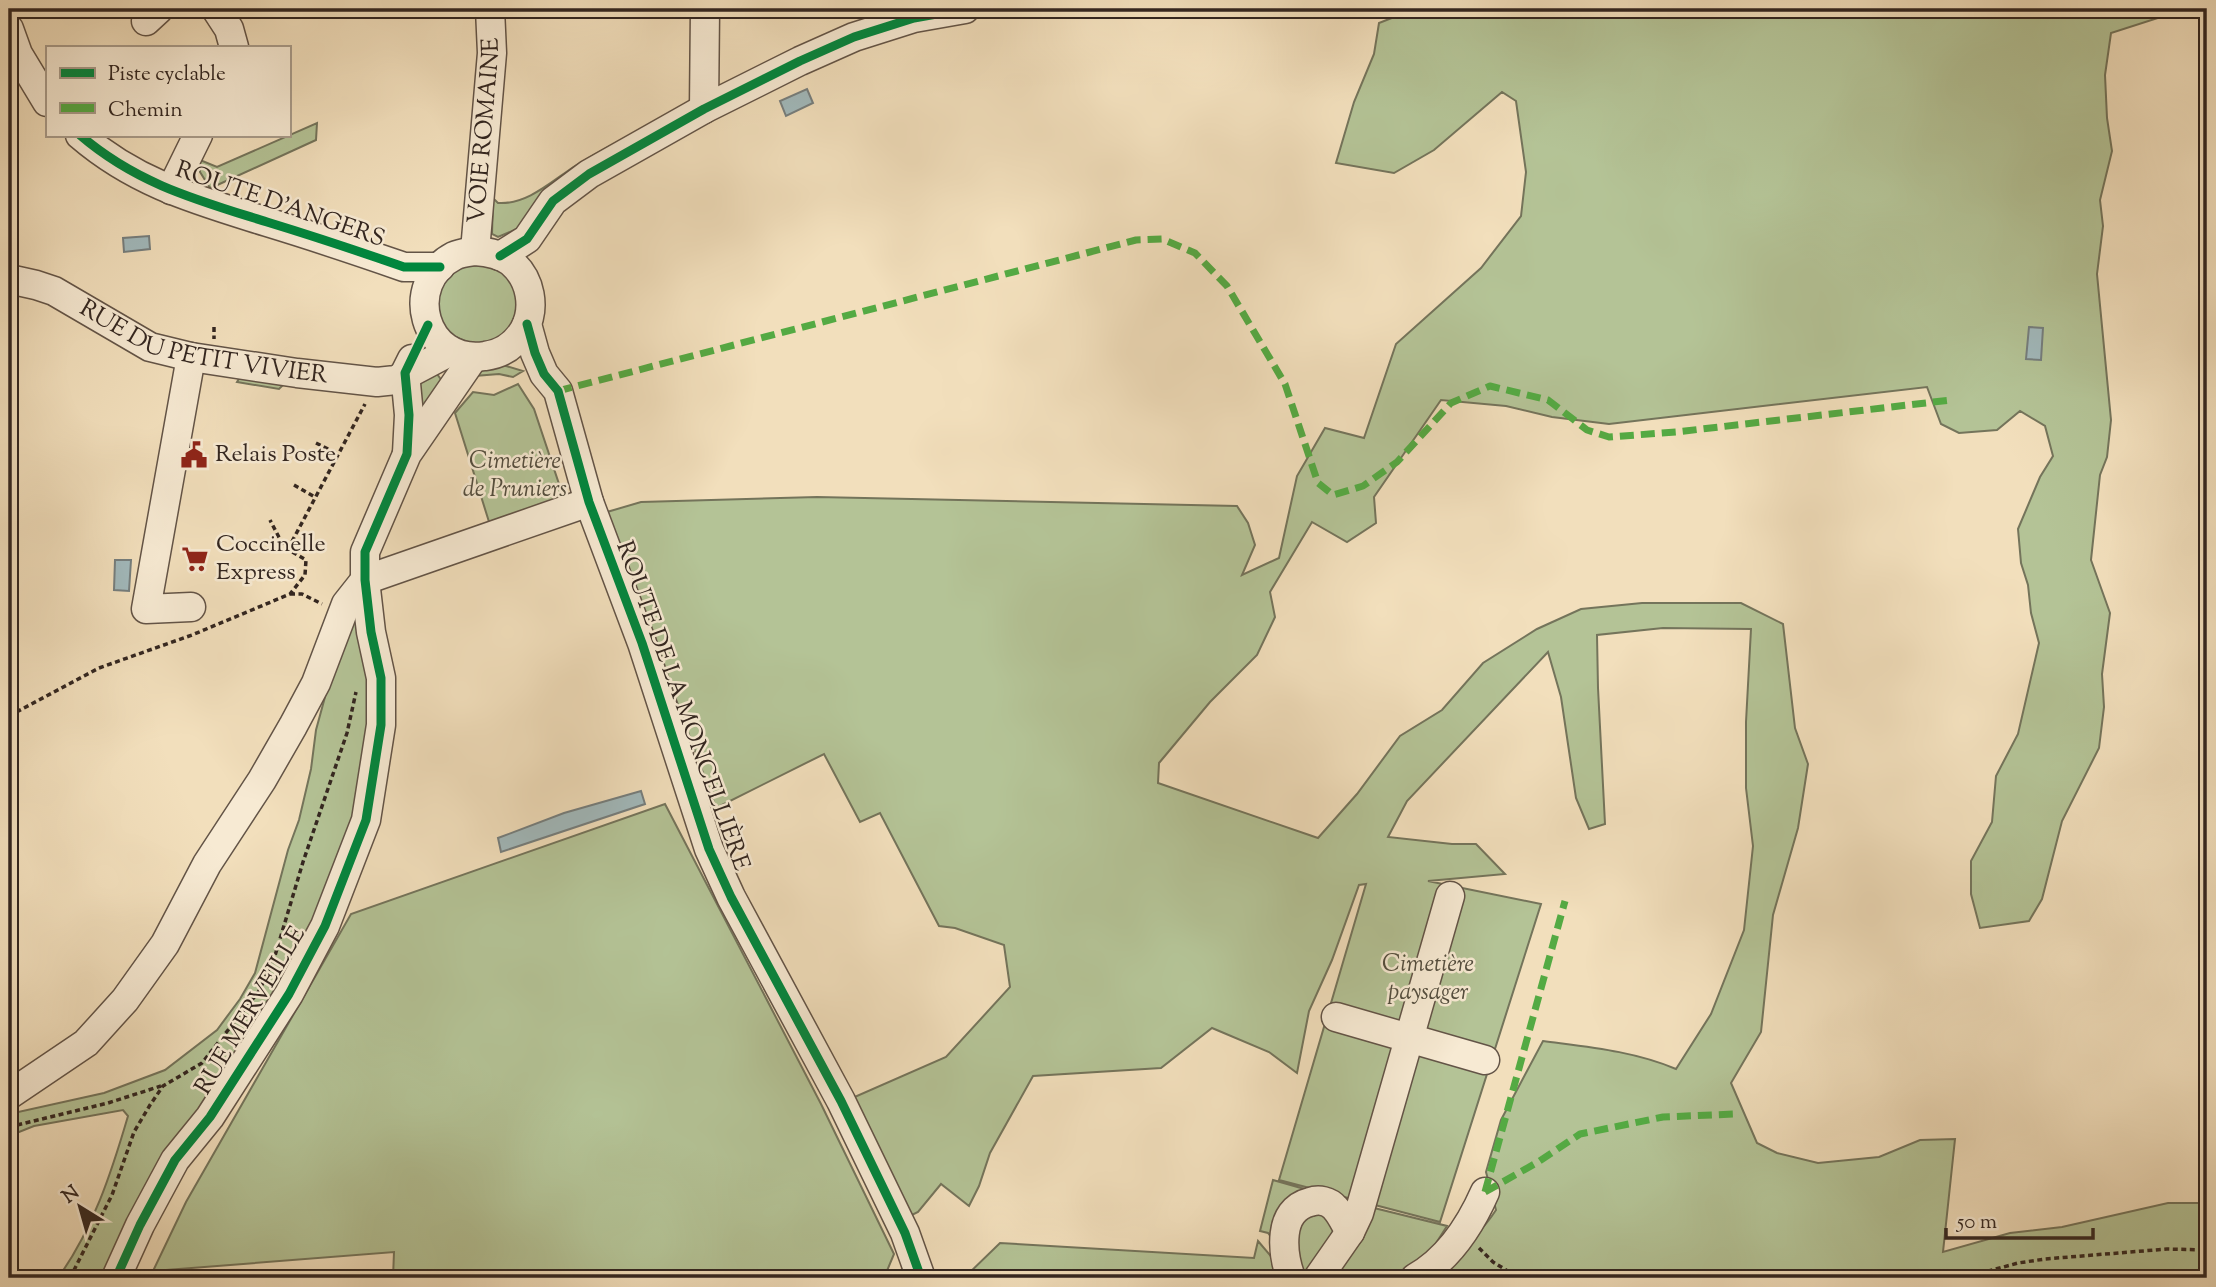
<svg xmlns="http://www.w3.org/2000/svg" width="2216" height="1287" font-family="'Sorts Mill Goudy',serif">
<rect width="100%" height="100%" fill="#f2dfbc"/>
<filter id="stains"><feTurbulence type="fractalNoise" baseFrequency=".00286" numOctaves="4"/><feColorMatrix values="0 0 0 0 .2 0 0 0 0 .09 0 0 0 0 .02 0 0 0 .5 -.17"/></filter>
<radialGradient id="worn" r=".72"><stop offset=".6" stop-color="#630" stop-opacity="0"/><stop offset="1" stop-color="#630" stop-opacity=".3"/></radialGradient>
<path fill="#b4c396" stroke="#74745b" stroke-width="2" d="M1430,9H1737L1732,16L1818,10L2155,9L2161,17L2111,33L2105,75L2107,118L2112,151L2100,200L2103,226L2097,274L2111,420L2107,457L2100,475L2091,560L2110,613L2102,674L2104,707L2099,748L2062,821L2042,899L2029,921L1980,928L1971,894V861L1992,822L1996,776L2018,734L2039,643L2031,613L2028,585L2021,563L2018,529L2040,477L2053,456L2045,426L2020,411L1997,430L1959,433L1941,424L1927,387L1609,424L1552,417L1506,406L1441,400L1374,497L1376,523L1347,542L1312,522L1270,592L1275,617L1257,655L1210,702L1159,763L1158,783L1318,838L1357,794L1400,736L1442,710L1483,663L1537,629L1581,609L1642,603H1741L1783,624L1795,728L1808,764L1798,828L1773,915L1761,1032L1731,1083L1757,1143L1777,1153L1818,1163L1879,1157L1920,1140L1955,1139L1943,1252L2010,1233L2062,1227L2168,1203H2207V1278H1429C1453,1259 1479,1236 1496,1210L1486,1172L1501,1120L1543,1041C1588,1047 1634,1051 1676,1069L1711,1014L1744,930L1753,846L1746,788V722L1751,629L1663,628L1597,635L1598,688L1605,824L1589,829L1576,798L1561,697L1548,652L1407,801L1388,837L1452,844H1476L1505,874L1428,881L1541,904L1440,1222L1279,1180L1366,884L1359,885L1332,960L1309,1011L1297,1073L1269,1052L1212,1028L1161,1068L1033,1076L990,1153L979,1186L969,1206L941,1184L918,1212L910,1216L850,1099L946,1057L1010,987L1004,945L955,928L939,926L880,813L860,822L824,754L716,808L607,512L641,502L817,497L1237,506L1248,523L1255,545L1242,575L1279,558L1297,476L1325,428L1364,438L1396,344L1481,268L1521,216L1526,172L1516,101L1502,92L1434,150L1394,173L1336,163L1354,102L1374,54L1379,23L1407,12Z
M317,123L316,140L213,187L210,188L200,172V160L217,167Z
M642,129L519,228L498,237L492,234L493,198L498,203C527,205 552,181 575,166C597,153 619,141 642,129Z
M475,262L502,268L519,290V318L501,339L475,345L451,335L443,324L438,312V298L442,285L450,273Z
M503,365L523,371L513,377L499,374L474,376L479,370Z
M437,374L445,385L419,416L417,393L421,381Z
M240,377L282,384L283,385L279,389L237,382Z
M518,384L534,409L564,499L490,525L455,413L473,392L494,395Z
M355,616L374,682L361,805L312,936L110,1278H58C93,1229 111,1174 128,1116L123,1110L34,1126L9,1136V1114L104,1093L165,1070L217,1030L240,999L255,973L288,850L299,820L311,769L316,730L325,697L329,672Z
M665,804L821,1104L894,1254L884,1278H393L394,1252L153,1271L186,1202L351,914Z
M1273,1180L1357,1204L1314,1195L1281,1250L1268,1233L1260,1231Z
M1320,1205L1340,1225L1309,1278H1299L1293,1220Z
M1366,1206L1447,1226L1429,1254L1395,1278H1326Z
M1258,1241L1275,1261L1282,1278H964L1000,1243L1254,1258Z"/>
<path fill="#a1b9bc" stroke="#757e7e" stroke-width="2" d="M807,89L813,103L786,116L780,101Z
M149,236L150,249L124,252L123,238Z
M2029,327L2043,328L2041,360L2026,359Z
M115,560H131L129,591L114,590Z
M641,791L645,804L501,852L498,838L564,813Z"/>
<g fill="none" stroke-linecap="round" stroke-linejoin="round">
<g stroke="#635447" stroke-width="31">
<g id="minor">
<path d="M216,9L229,29L234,47"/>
<path d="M146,21L159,9"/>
<path d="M9,29L18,54L47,102"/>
<path d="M704,109L705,9"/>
<path d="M80,135C137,184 197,200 267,222C313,236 358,251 404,267H440"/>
<path d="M171,190L198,135"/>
<path d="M475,251C488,252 501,254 511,262C531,279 536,308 524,330C515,345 502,354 485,356C423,365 402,283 454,256C460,253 469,252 475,251Z"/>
<path id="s1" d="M475,251L492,53L490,9"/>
<path d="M500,256L527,239L553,201L589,174L704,109L800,61L854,37L914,18L965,9"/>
<path id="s2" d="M9,279L36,285L54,291L150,347L191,357L297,373L377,382L396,380L449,352"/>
<path d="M527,324L535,353L544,374L558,391L589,502L642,643L709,849L731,897L841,1101L905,1233L921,1278"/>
<path d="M407,453L409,415L405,373L412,359"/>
<path d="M191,607L146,609L191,357"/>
<path d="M1336,1017L1485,1060"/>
<path d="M9,1095L86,1043L125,1000L165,944L207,864L262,780L293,726L316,683L346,604L365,580L589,502"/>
<path d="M116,1278L140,1225L175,1160L210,1117L289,994L325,926L366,820L381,725V678L371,632L365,580V552L407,454L473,358"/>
<path d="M1291,1278C1282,1253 1277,1210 1310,1202C1319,1199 1329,1201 1335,1208C1341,1214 1345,1224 1350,1232"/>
<path d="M1318,1278L1350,1232L1359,1213L1450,896"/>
<path d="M1415,1278C1449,1259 1470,1226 1485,1192"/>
</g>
</g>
<path stroke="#332620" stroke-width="3.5" stroke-dasharray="5 3.5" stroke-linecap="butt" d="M214,327V339
M316,443L338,454
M294,485L315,497
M288,549L365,404
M290,594H302L322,604
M9,716L99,668L192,635L290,594L305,575L306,560L284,547L270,520
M9,1127L108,1103L161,1086
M1479,1248L1493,1262L1519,1278
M70,1278L112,1195L134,1132L150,1105L163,1086L202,1063L259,991L274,959L303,862L347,733L356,692
M1963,1278L2018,1263L2045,1259L2167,1249L2207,1250"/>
<use href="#minor" stroke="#f7ead3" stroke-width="28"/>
<path stroke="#54aa43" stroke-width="7" stroke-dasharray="14 7" stroke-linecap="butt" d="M558,391L1136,240L1162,239L1195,253L1227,286L1285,384L1318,483L1333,495L1363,486L1397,462L1451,403L1490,386L1548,400L1587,430L1609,437L1676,432L1951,400
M1485,1192L1565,901
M1485,1192L1538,1162L1580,1134L1663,1117L1735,1114"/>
<g stroke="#f7ead3" stroke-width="13">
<path id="cycleway" d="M80,135C137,184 197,200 267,222C313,236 358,251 404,267H440
M500,256L527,239L553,201L589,174L704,109L800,61L854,37L914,18L965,9
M527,324L535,353L544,374L558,391L589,502L642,643L709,849L731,897L841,1101L905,1233L921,1278
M116,1278L140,1225L175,1160L210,1117L289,994L325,926L366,820L381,725V678L371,632L365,580V552L407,454L409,415L405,373L428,325"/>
</g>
<use href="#cycleway" stroke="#00873e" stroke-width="9"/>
</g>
<defs>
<g id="civic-bare" transform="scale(2.1)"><path d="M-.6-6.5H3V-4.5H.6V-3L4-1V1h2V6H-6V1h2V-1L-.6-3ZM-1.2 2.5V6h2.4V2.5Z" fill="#8f2418" stroke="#f7ead3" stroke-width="2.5" paint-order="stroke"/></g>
<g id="supermarket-bare" transform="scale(2.1)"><path d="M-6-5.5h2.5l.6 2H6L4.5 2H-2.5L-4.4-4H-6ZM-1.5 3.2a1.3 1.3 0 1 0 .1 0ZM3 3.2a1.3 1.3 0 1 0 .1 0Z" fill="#8f2418" stroke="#f7ead3" stroke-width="2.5" paint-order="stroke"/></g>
</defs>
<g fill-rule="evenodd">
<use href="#civic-bare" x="194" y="455"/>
<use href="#supermarket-bare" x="195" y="559"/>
</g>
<g text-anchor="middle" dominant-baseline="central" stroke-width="5" stroke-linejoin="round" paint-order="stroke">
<g font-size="24" fill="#332620" stroke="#f7ead3">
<text stroke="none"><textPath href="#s1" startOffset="121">VOIE ROMAINE</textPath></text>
<text transform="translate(280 205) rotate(19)">ROUTE D'ANGERS</text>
<text stroke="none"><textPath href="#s2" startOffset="208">RUE DU PETIT VIVIER</textPath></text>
<text transform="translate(682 706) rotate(70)">ROUTE DE LA MONCELLIÈRE</text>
<text transform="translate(251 1011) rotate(-59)">RUE MERVEILLE</text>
</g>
<g font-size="24" fill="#332620" stroke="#f7ead3" text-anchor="start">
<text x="215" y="455">Relais Poste</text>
<text x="216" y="545">Coccinelle<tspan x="216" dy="28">Express</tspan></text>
</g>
<g font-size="24" font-style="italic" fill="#534d3e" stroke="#f7ead3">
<text x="515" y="462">Cimetière<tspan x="515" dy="28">de Pruniers</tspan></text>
<text x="1428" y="965">Cimetière<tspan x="1428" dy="28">paysager</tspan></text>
</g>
</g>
<rect width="2216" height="1287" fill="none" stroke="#f2dfbc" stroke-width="35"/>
<rect x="10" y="10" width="2195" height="1266" fill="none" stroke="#332620" stroke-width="3.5"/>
<rect x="18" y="18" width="2181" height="1252" fill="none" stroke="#332620" stroke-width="2"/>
<rect x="46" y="46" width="245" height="91" fill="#f7ead3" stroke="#a99c8b" stroke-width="2"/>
<rect x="60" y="68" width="35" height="10" fill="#00873e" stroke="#a99c8b" stroke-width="2"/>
<text x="108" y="80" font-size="21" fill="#332620">Piste cyclable</text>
<rect x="60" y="103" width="35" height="10" fill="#54aa43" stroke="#a99c8b" stroke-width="2"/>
<text x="108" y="116" font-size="21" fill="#332620">Chemin</text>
<g transform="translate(80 1207) rotate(323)" stroke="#f7ead3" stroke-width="5" paint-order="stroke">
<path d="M0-5L12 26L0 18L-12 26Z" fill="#332620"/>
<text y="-10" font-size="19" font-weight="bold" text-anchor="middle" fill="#332620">N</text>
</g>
<path d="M1946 1228v10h147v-10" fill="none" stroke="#332620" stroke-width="3.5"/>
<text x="1957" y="1228" font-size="21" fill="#332620" stroke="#f7ead3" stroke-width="5" paint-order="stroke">50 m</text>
<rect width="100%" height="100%" filter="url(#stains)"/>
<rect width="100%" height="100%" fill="url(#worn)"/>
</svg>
